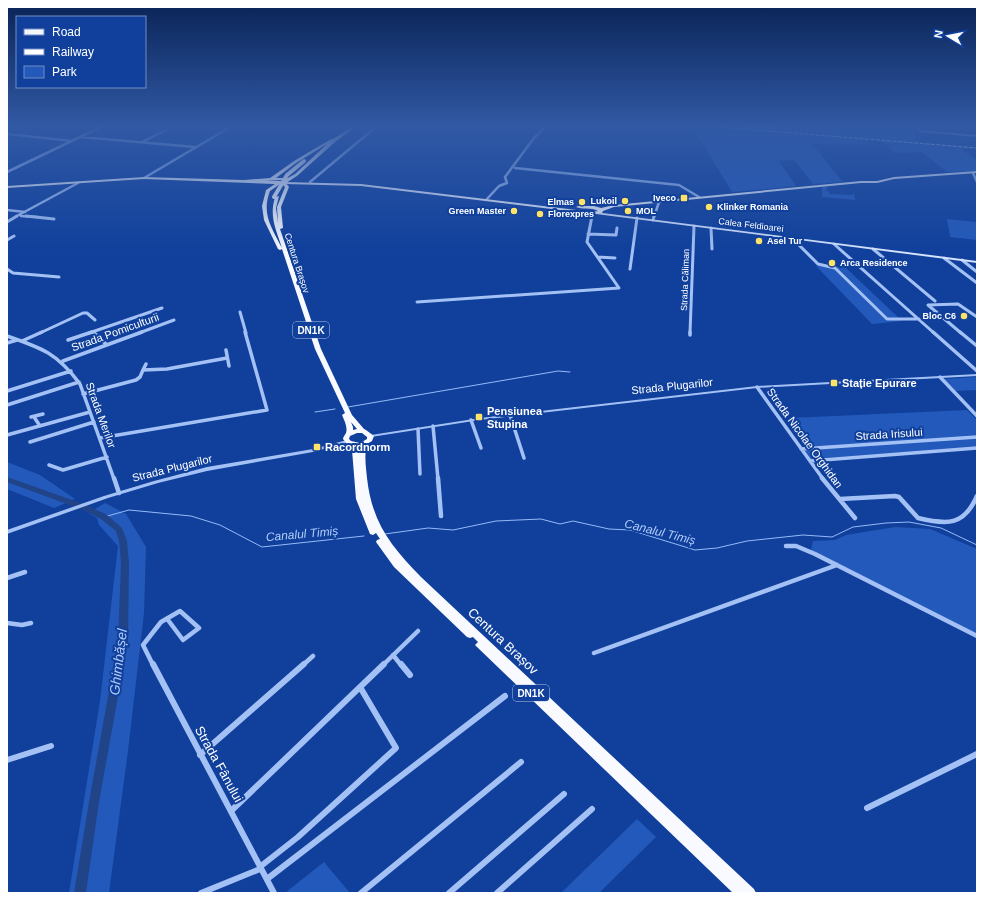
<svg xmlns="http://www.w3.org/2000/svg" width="984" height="900" font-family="Arial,sans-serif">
<rect width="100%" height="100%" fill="#10409c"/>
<path fill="#2359ba" d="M692,126H913L917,142L973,147L977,149H961L977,160V171L947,172L922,152L895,153L881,141L866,140L870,144H812L843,182L813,184L794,160L779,161L796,186L732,192Z
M825,186L828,188L826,190L829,192V194L852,195L854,193L855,200L822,197V187Z
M947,219L977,222V240L950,237Z
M816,266L845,267L902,321L872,324Z
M977,377V390L955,391L944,379Z
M967,410L977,420V447L811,459L804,449L810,446L790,418Z
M7,462L40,475L75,499L54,508L7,489Z
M105,503L126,514L146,547L144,613L128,751L109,893H69L100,701L118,546L99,525L97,518L88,513Z
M895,527L930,529L977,549V634L811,550L813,541L835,540L846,535Z
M637,819L656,837L599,893H561Z
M324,862L350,893H285Z"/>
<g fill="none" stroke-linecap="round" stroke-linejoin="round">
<path stroke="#96baf8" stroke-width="1" d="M348,407L558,371L570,372
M315,412L335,409
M104,517L129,510L191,516L220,525L262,547L364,536
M385,534L428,528L453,530L496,521L541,519L560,524L573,521L609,529L630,530L695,550L717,548L747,541L803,535L832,537L853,527L886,523L909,522L941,528L977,545"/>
<path fill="#214489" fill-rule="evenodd" d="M7,477L89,506L107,515L122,528L127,541L129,563L128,641L99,802L86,893H74L89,802L118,641L121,563L119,541L116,531L101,519L83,510L7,482Z"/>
<path stroke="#a4c1f5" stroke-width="2.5" d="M746,126L772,128L773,126
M918,126L920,131
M7,134L72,141
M81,137L195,147
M142,142L174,126
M515,168L679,185L699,197
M7,172L103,126
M973,173L977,182
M144,178L232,126
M310,182L377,126
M486,200L499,186L507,183L505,177L534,138L546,126
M7,210L25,212
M21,216L37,217
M15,217L78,183
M592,217L593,213
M654,217L659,202"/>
<path stroke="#a4c1f5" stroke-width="3" d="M26,216L54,219
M653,220L654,216
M7,222L17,216
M711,228L712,249
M588,234L616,235L617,228
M792,238L818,264L835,268L887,319H919
M7,240L14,236
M834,244L934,333
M873,249L935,301
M598,257L615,258
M944,258L977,283
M962,260L977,272
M7,269L13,273L59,277
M630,269L637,218
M417,302L619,288L587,242L592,216
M928,305L961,333
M928,305L958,304L977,317
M240,312L246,333
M40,333L83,313H87L95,320
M89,333L162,308
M139,333L174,320
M690,333L694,226"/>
<path stroke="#a4c1f5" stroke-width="3.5" d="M93,332L107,345
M933,332L977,371
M960,332L977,346
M690,335V332
M7,336C42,348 57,353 80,384L114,479
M68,340L92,332
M22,341L42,332
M7,343L17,340
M226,350L229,366
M63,361L142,332
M143,370L146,364
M940,377L977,416
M757,387L823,479
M7,391L71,371
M83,394L136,380L140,377L143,370L167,369L227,358
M7,405L79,382
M510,415L524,458
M31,417L43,414
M34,417L40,426
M471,420L481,448
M433,426L438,479
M418,429L420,474
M7,435L90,412
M100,438L267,410L245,332
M30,442L94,422
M801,449L977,437
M810,461L977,448
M49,465L63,470L107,457"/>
<path stroke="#a4c1f5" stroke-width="4.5" d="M114,478L119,493
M438,478L441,516
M822,478L855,518
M840,499L895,496L899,497L918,518C947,525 964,526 977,496
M786,546H796L815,554L977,636
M7,578L25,572
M7,623L22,625L31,623
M594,653L837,565
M393,655L401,665
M153,665L143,645L161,622L180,611L199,628L183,640L168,620
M303,665L313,656
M383,665L418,631"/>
<path stroke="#a4c1f5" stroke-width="6" d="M153,664L274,893
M401,664L410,675
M200,755L304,664
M7,760L51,746
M867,808L977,754
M231,811L384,664
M261,866L298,837L396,748L360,687
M267,879L505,696
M201,893L260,869
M361,893L521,762
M449,893L564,794
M497,893L592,809"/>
<path fill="#a4c1f5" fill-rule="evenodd" d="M920,130L977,135V137L919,132Z
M977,374V376L757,388L480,420L371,437L369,436L371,435L480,418L757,386Z
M347,440H349V442L313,452L207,471L158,483L108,498L7,534V530L104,496L154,481L207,467L313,449Z"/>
<path fill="#d4e2fe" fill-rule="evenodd" d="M595,212L977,261V263L596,214L594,213Z"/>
<path fill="#f2f6ff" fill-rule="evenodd" d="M977,171V173L894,179L877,183H861L614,207L603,211L602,213L593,214L361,186L285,184L283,183L285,182L361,184L593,212L598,211C591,207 582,210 576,207L578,206H594L601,208L614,205L861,181H877L894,177Z"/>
<path fill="#f8faff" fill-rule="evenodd" d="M353,126H357L335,142L297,176L286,183L289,187L281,207L283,228L280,229L321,349L352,415L364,429L366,430L374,436L372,441L367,444C364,456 366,467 367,478C372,523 391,546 421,577L754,889L756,893H733L477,647L475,645L478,642L473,637L470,638L467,637L394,567L376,542L377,540L380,539L376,533L373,535L370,534L356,499L352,450L351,445L347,444L343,439C343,437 345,435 346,433C348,427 344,420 342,415L345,413L315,349L282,249L280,250L278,249L264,220L262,206L266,190L275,184L144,179L7,188V186L144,177L244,180L270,178L294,161L331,139H333ZM327,144L295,174L286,179L282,178H276L296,163ZM282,180L283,181H265ZM280,184H282L285,187L277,207L278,223L276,208L279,196L275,197C269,217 276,229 282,248C272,228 261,214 270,191ZM351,422L357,429L353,430V427ZM357,433H362L367,437V439L360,443L351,441L349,439L350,436Z"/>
<path stroke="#fff" stroke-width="1" stroke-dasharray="4 1.5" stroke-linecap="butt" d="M706,126L977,148"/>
<path stroke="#f8faff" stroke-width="4" d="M274,197L287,175L304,161"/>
</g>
<linearGradient id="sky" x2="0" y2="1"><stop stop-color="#092356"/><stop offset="0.5" stop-color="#3159a4"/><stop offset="1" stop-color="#3159a4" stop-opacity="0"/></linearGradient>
<rect width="984" height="252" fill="url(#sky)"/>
<g fill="#ffe268" stroke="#10409c" stroke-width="1.5">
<rect x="680" y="194" width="8" height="8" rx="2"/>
<circle cx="625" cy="201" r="4"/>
<circle cx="582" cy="202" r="4"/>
<circle cx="709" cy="207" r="4"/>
<circle cx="514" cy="211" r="4"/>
<circle cx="628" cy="211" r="4"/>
<circle cx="540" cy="214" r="4"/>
<circle cx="759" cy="241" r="4"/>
<circle cx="832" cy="263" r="4"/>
<circle cx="964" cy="316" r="4"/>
<rect x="830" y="379" width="8" height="8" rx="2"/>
<rect x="475" y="413" width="8" height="8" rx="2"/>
<rect x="313" y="443" width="8" height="8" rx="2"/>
</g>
<g text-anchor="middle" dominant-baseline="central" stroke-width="4" stroke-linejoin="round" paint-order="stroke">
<g font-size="9" font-weight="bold" fill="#fff" stroke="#10409c" text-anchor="end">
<text x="676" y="198">Iveco</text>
<text x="617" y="201">Lukoil</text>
<text x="574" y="202">Elmas</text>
<text x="717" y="207" text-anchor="start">Klinker Romania</text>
<text x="506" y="211">Green Master</text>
<text x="636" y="211" text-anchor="start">MOL</text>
<text x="548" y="214" text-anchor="start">Florexpres</text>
<text x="767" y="241" text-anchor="start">Asel Tur</text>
<text x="840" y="263" text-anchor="start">Arca Residence</text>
<text x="956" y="316">Bloc C6</text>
</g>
<g font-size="9" fill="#fff" stroke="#10409c">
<text transform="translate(751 225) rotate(7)">Calea Feldioarei</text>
<text transform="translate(297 263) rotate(72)">Centura Brașov</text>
<text transform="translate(685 280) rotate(-88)">Strada Căliman</text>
</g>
<g fill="#10409c" stroke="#b7c6e1" stroke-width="1">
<rect x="293" y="322" width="36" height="16" rx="3"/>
<rect x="513" y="685" width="36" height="16" rx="3"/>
</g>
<g font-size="10" font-weight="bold" fill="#fff">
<text x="311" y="330">DN1K</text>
<text x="531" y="693">DN1K</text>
</g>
<g font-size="11" fill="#fff" stroke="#10409c">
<text transform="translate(115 332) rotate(-20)">Strada Pomiculturii</text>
<text transform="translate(672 386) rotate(-6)">Strada Plugarilor</text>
<text transform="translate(101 415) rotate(70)">Strada Merilor</text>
<text transform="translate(889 434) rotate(-4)">Strada Irisului</text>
<text transform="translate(805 438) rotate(54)">Strada Nicolae Orghidan</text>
<text transform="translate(172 468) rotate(-14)">Strada Plugarilor</text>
</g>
<g font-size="11" font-weight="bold" fill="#fff" stroke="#10409c" text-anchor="start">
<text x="842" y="383">Stație Epurare</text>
<text x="487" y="411">Pensiunea<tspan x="487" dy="13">Stupina</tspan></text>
<text x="325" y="447">Racordnorm</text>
</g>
<g font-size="12" font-style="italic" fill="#b1ccfb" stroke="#10409c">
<text transform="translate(660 532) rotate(14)">Canalul Timiș</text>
<text transform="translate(302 534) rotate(-5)">Canalul Timiș</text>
</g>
<g font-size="13" fill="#fff" stroke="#10409c">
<text transform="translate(503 641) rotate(43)">Centura Brașov</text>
<text transform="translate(219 764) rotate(61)">Strada Fânului</text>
</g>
<g font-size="14" font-style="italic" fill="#b1ccfb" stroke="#10409c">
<text transform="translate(118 662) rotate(-83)">Ghimbășel</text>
</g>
</g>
<rect width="984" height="900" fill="none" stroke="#ffffff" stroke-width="16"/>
<rect x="16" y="16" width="130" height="72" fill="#10409c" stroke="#708cc4"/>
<rect x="24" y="29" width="20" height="6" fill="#f2f6ff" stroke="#708cc4"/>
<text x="52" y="36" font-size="12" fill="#ffffff">Road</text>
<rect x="24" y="49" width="20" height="6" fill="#ffffff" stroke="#708cc4"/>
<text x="52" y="56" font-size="12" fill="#ffffff">Railway</text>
<rect x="24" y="66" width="20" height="12" fill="#2359ba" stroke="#708cc4"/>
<text x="52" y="76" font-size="12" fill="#ffffff">Park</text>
<g transform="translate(948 36) rotate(280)" stroke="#10409c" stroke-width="3" paint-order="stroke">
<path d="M0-3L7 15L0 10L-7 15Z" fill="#ffffff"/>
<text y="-6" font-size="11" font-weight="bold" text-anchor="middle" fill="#ffffff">N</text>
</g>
</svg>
